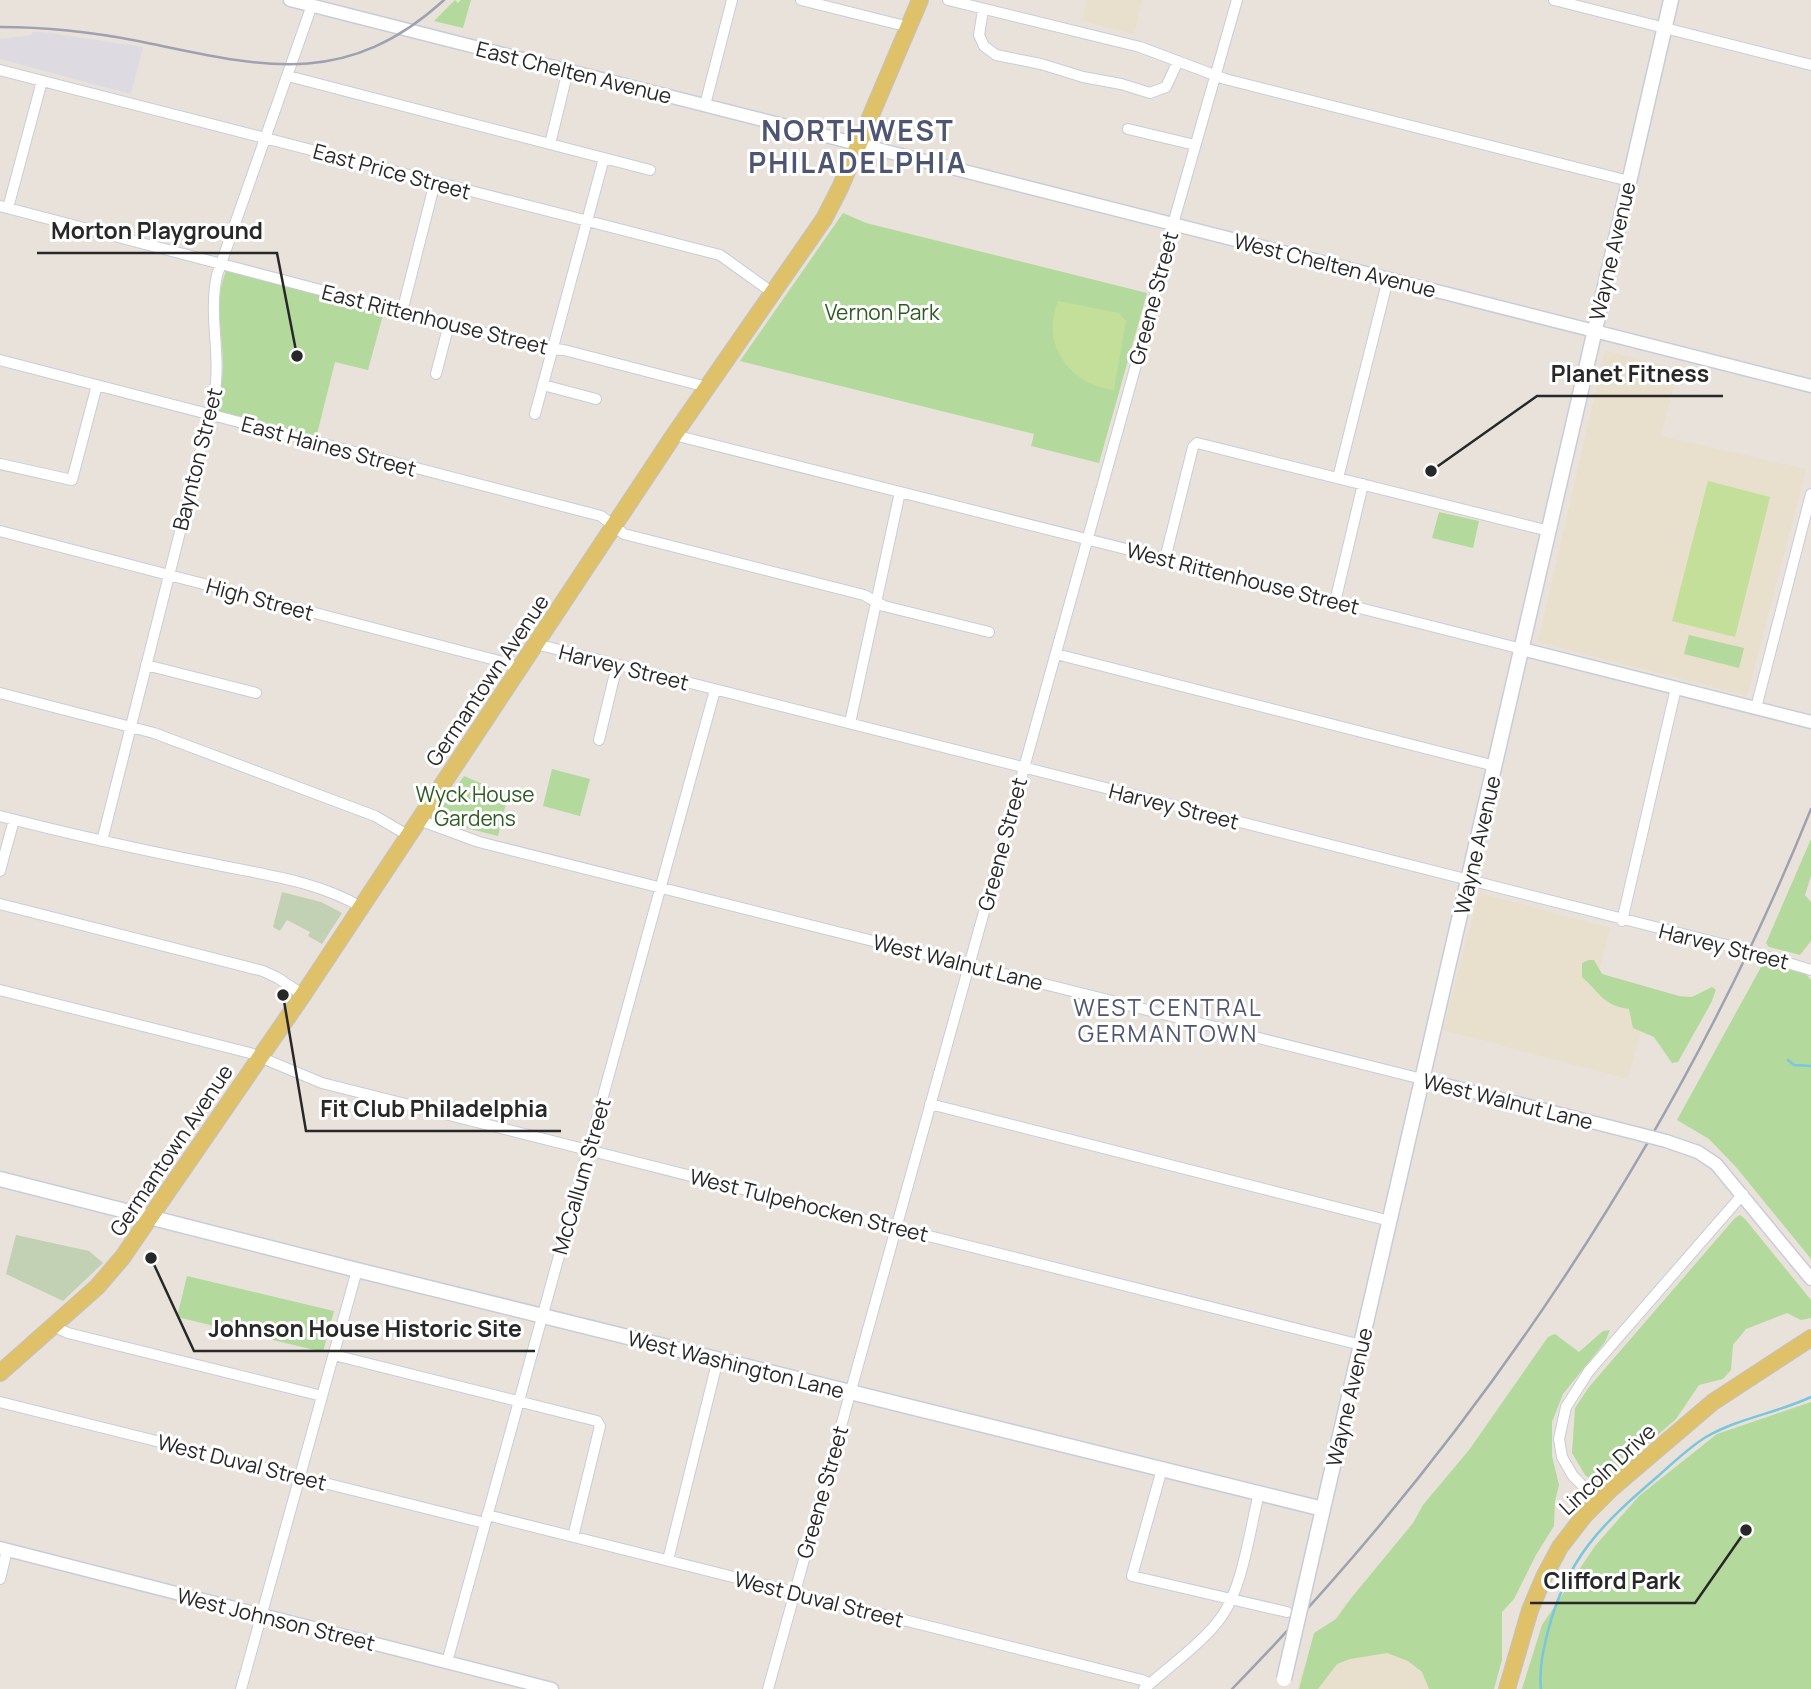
<svg xmlns="http://www.w3.org/2000/svg" width="1811" height="1689" font-family="Manrope,sans-serif">
<rect width="100%" height="100%" fill="#e8e2db"/>
<path fill="#dddbe1" d="M33,32H43L143,47L131,94L0,59V39L31,35Z"/>
<path fill="#e8dfcc" d="M1083,0H1142L1134,34L1082,21L1086,1Z
M1605,351L1678,369L1661,436L1806,469L1747,696L1538,642Z
M1479,893L1610,928L1594,990L1648,1004L1628,1079L1443,1030Z
M1347,1601L1438,1689H1298L1301,1674L1314,1648Z"/>
<path fill="#b3d99d" d="M455,0L458,3L461,0H471L463,28L434,21Z
M843,213L866,223L1147,293L1099,463L1031,446L1034,434L740,361Z
M226,271L384,311L368,370L335,362L316,438L218,411C218,396 223,381 223,366C223,333 213,303 226,271Z
M1439,512L1479,521L1473,548L1432,538Z
M1689,635L1744,648L1739,668L1684,654Z
M552,769L590,779L580,816L543,806Z
M464,776L508,795L498,836L470,829L436,816Z
M1811,839V876L1805,895L1811,902V941L1800,955L1769,947L1766,943Z
M1766,958L1804,972L1811,980V1259L1736,1167L1709,1139L1677,1120Z
M1589,960H1594L1602,974L1679,996L1692,997L1712,987L1716,990L1711,1003L1678,1062L1672,1063L1654,1037L1633,1028L1629,1009C1604,1006 1600,993 1582,977V963Z
M1740,1215L1745,1219L1811,1300V1318L1801,1320L1787,1313L1746,1329L1733,1345L1731,1370L1723,1379L1699,1385L1676,1419L1602,1483H1596L1585,1475L1572,1453L1575,1408L1589,1387L1735,1218Z
M187,1276L334,1311L323,1352L177,1317Z
M1610,1330L1605,1342L1563,1394L1552,1422V1456L1559,1485L1555,1501L1554,1526L1536,1555L1514,1599L1502,1612V1660L1494,1689H1429L1422,1672L1408,1661L1387,1653L1350,1659L1337,1664L1318,1689H1299L1314,1633L1336,1619L1352,1597L1413,1523L1423,1505L1469,1450L1548,1337L1555,1334L1579,1352L1603,1331Z
M1811,1402V1689H1522L1542,1625L1595,1546L1639,1496L1717,1434Z"/>
<path fill="#c2d0b4" d="M282,892L321,902L342,913L322,944L308,936L310,932L287,920L280,931L273,927Z
M16,1235L89,1251L103,1263L63,1301L6,1274Z"/>
<path fill="#c3df9a" d="M1058,301L1119,313L1126,321L1114,390C1069,385 1040,343 1058,301Z
M1708,481L1770,497L1735,637L1672,621Z"/>
<g fill="none" stroke-linecap="round" stroke-linejoin="round">
<path stroke="#7ac6df" stroke-width="2.5" d="M1788,1060L1794,1065L1811,1066
M1541,1689C1539,1668 1543,1651 1548,1631C1567,1558 1601,1525 1657,1477C1672,1464 1688,1448 1706,1437C1739,1418 1777,1413 1811,1397"/>
<g stroke="#c9ccd8" stroke-width="12">
<path id="minor" d="M801,0L909,27
M948,0L1140,47L1225,79L1629,181
M1554,0L1811,65
M983,10L979,35L984,46L996,55L1041,64L1083,77L1121,84L1150,93L1166,87L1178,61
M0,70L720,255L773,293
M288,76L650,170
M705,105L732,0
M1128,129L1195,145
M550,144L568,70
M0,206L542,348L564,350L707,387
M8,208L42,81
M402,312L435,182
M0,360L601,516L624,534L864,595L884,606L989,632
M436,374L449,324
M543,385L596,399
M535,414L604,158
M674,435L1522,649
M0,464L72,480L97,385
M1338,478L1388,279
M0,531L507,663L520,670
M1165,559L1193,447L1197,443L1549,531
M1335,602L1363,484
M536,644L1742,949L1811,970
M1056,654L1495,766
M146,665L256,693
M0,693L154,733L375,816L409,836
M1756,708L1811,494
M850,723L900,492
M599,740L617,665
M0,816C69,834 138,849 208,863C259,874 316,880 361,907
M419,820L479,842L1422,1079
M102,841L214,397C222,356 208,317 217,275L312,5
M0,871L14,820
M0,904L263,971L278,978L303,995
M1622,921L1676,688
M0,990L250,1053L322,1083L1361,1345
M930,1104L1390,1221
M53,1326L68,1333L322,1396
M334,1355L597,1421L600,1426L573,1537
M0,1402L485,1523
M1162,1469L1132,1576L1287,1612
M1598,1501L1573,1476L1562,1457L1559,1439L1566,1407L1589,1371L1743,1194
M487,1515L1142,1680L1150,1684
M668,1560L718,1359
M0,1579L7,1550
M447,1662L715,690
M241,1689L357,1270
M768,1689L1149,318L1173,224L1237,0
M1144,1689C1166,1669 1207,1639 1222,1616C1243,1586 1250,1529 1259,1493"/>
</g>
<g stroke="#c9ccd8" stroke-width="15">
<path id="tertiary" d="M290,0L1811,386
M1522,649L1811,722
M1422,1079L1639,1134
M1666,1141L1698,1152L1716,1164L1811,1279
M0,1548L552,1689"/>
</g>
<g stroke="#c9ccd8" stroke-width="17">
<path id="secondary" d="M0,1179L357,1270L1323,1509
M1317,1535L1671,0"/>
</g>
<g stroke="#c3c3c3" stroke-width="18">
<path id="primary" d="M0,1373L97,1287L122,1258L303,995L674,435L824,219L840,188L920,0
M1507,1689L1530,1610L1544,1577L1560,1547L1584,1516L1611,1489L1713,1402L1811,1338"/>
</g>
<use href="#minor" stroke="#fff" stroke-width="10"/>
<use href="#tertiary" stroke="#fff" stroke-width="12"/>
<use href="#secondary" stroke="#fff" stroke-width="14"/>
<use href="#primary" stroke="#dfc16a" stroke-width="16"/>
<path stroke="#9fa1b0" stroke-width="2.5" d="M0,27C46,27 92,32 138,41C256,65 343,92 444,0
M1232,1689C1478,1437 1679,1136 1811,809"/>
<g stroke="#c9ccd8" stroke-width="15" stroke-linecap="butt">
<path id="tertiary-bridge" d="M1639,1134L1666,1141"/>
</g>
<g stroke="#c9ccd8" stroke-width="17" stroke-linecap="butt">
<path id="secondary-bridge" d="M1284,1679L1317,1535"/>
</g>
<use href="#tertiary-bridge" stroke="#fff" stroke-width="12"/>
<use href="#secondary-bridge" stroke="#fff" stroke-width="14"/>
</g>
<g text-anchor="middle" dominant-baseline="central" stroke-width="6" stroke-linejoin="round" paint-order="stroke">
<g font-size="21" fill="#282828" stroke="#fff">
<text transform="translate(574 72) rotate(14)">East Chelten Avenue</text>
<text transform="translate(392 171) rotate(15)">East Price Street</text>
<text transform="translate(1612 251) rotate(-77)">Wayne Avenue</text>
<text transform="translate(1335 265) rotate(14)">West Chelten Avenue</text>
<text transform="translate(1153 298) rotate(-75)">Greene Street</text>
<text transform="translate(435 319) rotate(14)">East Rittenhouse Street</text>
<text transform="translate(329 446) rotate(15)">East Haines Street</text>
<text transform="translate(197 459) rotate(-76)">Baynton Street</text>
<text transform="translate(1243 578) rotate(14)">West Rittenhouse Street</text>
<text transform="translate(260 599) rotate(15)">High Street</text>
<text transform="translate(624 667) rotate(14)">Harvey Street</text>
<text transform="translate(487 680) rotate(-56)">Germantown Avenue</text>
<text transform="translate(1174 806) rotate(14)">Harvey Street</text>
<text transform="translate(1002 844) rotate(-75)">Greene Street</text>
<text transform="translate(1477 845) rotate(-77)">Wayne Avenue</text>
<text transform="translate(1724 946) rotate(14)">Harvey Street</text>
<text transform="translate(958 962) rotate(14)">West Walnut Lane</text>
<text transform="translate(1508 1101) rotate(14)">West Walnut Lane</text>
<text transform="translate(171 1150) rotate(-56)">Germantown Avenue</text>
<text transform="translate(581 1176) rotate(-74)">McCallum Street</text>
<text transform="translate(809 1205) rotate(14)">West Tulpehocken Street</text>
<text transform="translate(736 1364) rotate(14)">West Washington Lane</text>
<text transform="translate(1349 1397) rotate(-77)">Wayne Avenue</text>
<text transform="translate(242 1462) rotate(14)">West Duval Street</text>
<text transform="translate(1607 1469) rotate(-43)">Lincoln Drive</text>
<text transform="translate(822 1492) rotate(-74)">Greene Street</text>
<text transform="translate(819 1599) rotate(14)">West Duval Street</text>
<text transform="translate(276 1619) rotate(14)">West Johnson Street</text>
</g>
<g font-size="21" fill="#2f5b22" stroke="#fff">
<text x="882" y="312">Vernon Park</text>
<text x="475" y="794">Wyck House<tspan x="475" dy="24">Gardens</tspan></text>
</g>
<g font-size="23" letter-spacing="2" fill="#4e5572" stroke="#fff">
<text x="1168" y="1007">WEST CENTRAL<tspan x="1168" dy="26">GERMANTOWN</tspan></text>
</g>
<g font-size="28" font-weight="bold" letter-spacing="2" fill="#4e5572" stroke="#fff">
<text x="858" y="130">NORTHWEST<tspan x="858" dy="32">PHILADELPHIA</tspan></text>
</g>
</g>
<path fill="none" stroke="#282828" stroke-width="2.5" d="M297 356L277 253H37M1431 471L1537 396H1723M283 995L306 1131H561M151 1258L194 1351H535M1746 1530L1695 1603H1530"/>
<g fill="#282828" stroke="#fff" stroke-width="2.5">
<circle cx="297" cy="356" r="7"/>
<circle cx="1431" cy="471" r="7"/>
<circle cx="283" cy="995" r="7"/>
<circle cx="151" cy="1258" r="7"/>
<circle cx="1746" cy="1530" r="7"/>
</g>
<g font-size="23" text-anchor="middle" font-weight="bold" fill="#282828" stroke="#fff" stroke-width="6" stroke-linejoin="round" paint-order="stroke">
<text x="157" y="239">Morton Playground</text>
<text x="1630" y="382">Planet Fitness</text>
<text x="434" y="1117">Fit Club Philadelphia</text>
<text x="365" y="1337">Johnson House Historic Site</text>
<text x="1612" y="1589">Clifford Park</text>
</g>
</svg>
